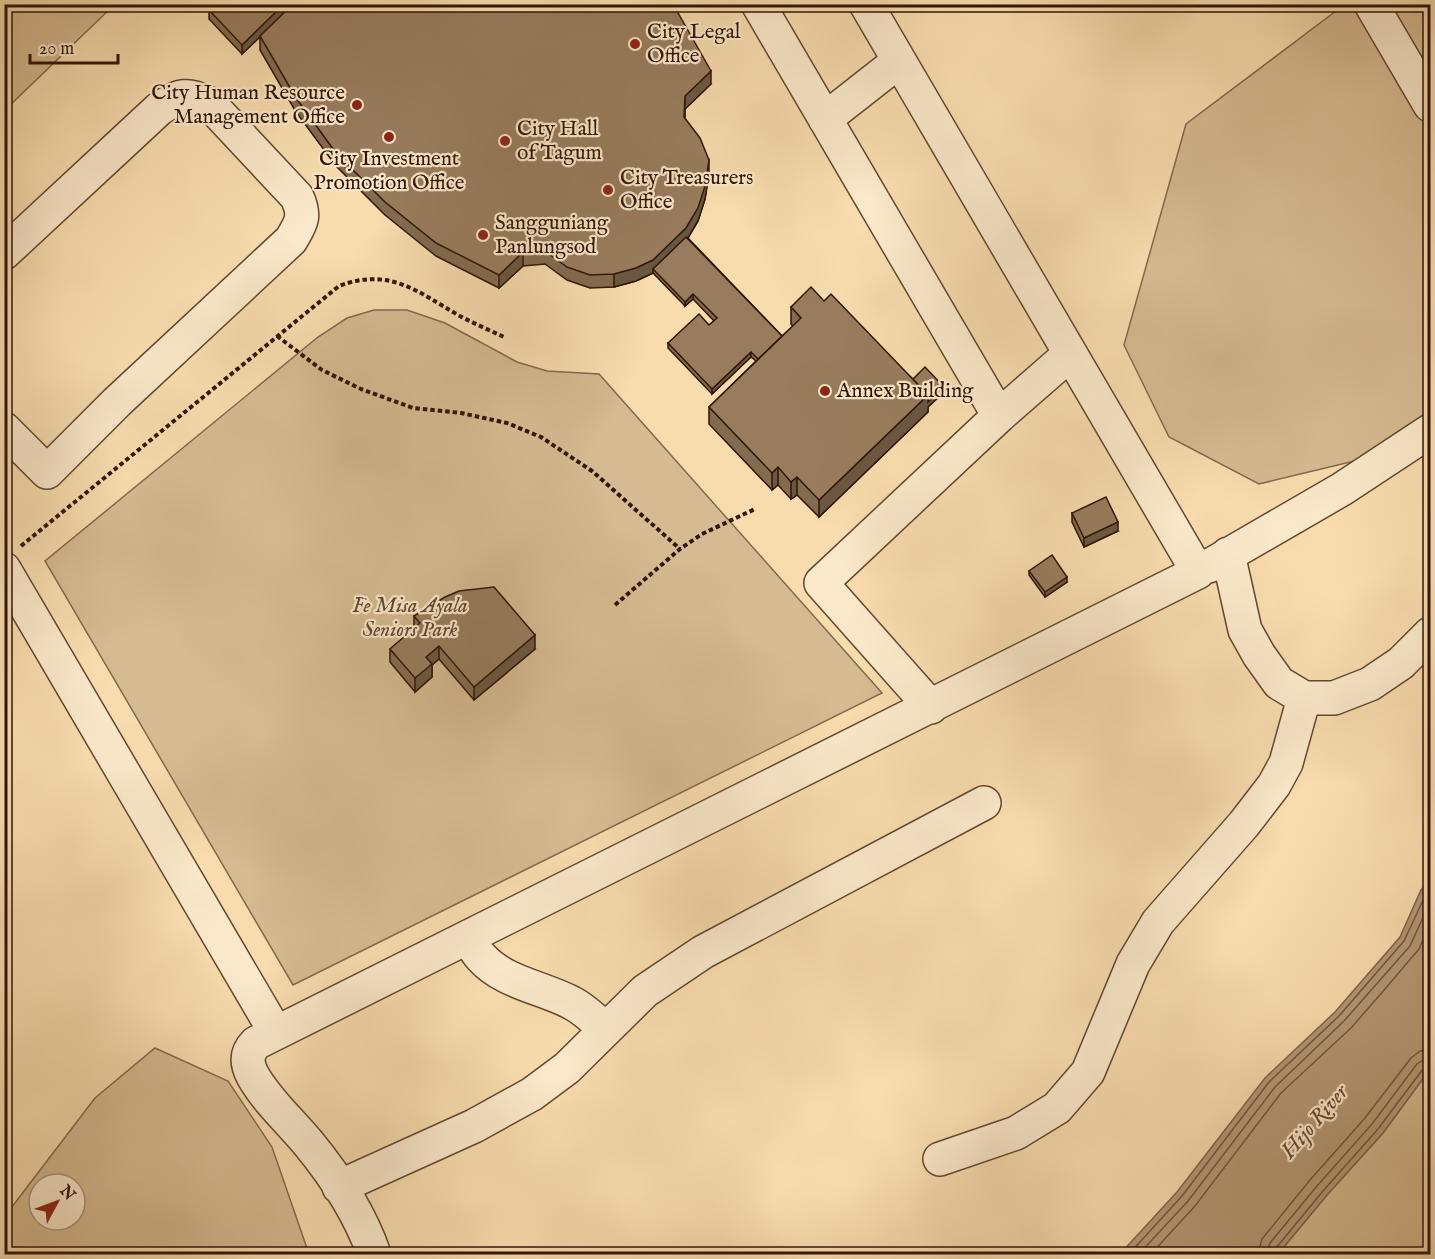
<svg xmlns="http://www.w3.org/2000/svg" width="1435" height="1259" font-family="'IM FELL English',serif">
<rect width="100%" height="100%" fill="#f8dcae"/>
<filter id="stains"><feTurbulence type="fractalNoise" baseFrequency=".00333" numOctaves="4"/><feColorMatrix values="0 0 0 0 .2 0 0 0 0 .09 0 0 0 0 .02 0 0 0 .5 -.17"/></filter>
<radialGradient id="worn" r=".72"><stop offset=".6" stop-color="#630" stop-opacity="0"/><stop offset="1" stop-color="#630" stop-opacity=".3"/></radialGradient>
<path fill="#d6ba91" stroke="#84684c" stroke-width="1.5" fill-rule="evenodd" d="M5,4H114V5L5,110Z
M1344,5H1430V421L1367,458L1259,484L1169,437L1124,345L1186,124Z
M374,310H407L445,323L517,362L547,371L599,374L882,693L293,985L45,561L318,337L347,318Z
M155,1048L228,1081L272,1147L309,1254H5V1216L95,1098ZM39,1184H75V1220H39Z
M1430,1069V1254H1278L1327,1195L1383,1133Z"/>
<path fill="#b49875" stroke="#806449" stroke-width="1.5" d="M1430,880V1069L1383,1133L1327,1195L1278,1254H1120L1177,1192L1265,1078L1335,1012L1400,937L1421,890Z"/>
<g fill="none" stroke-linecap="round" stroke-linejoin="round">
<path stroke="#72563e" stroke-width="1.5" d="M1129,1254L1182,1196L1269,1082L1339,1016L1404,941L1426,894L1430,889
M1139,1254L1188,1201L1275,1087L1344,1021L1410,946L1430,902
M1151,1254L1195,1206L1281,1093L1351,1028L1385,989L1419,949L1430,924
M1258,1254L1262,1239L1310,1180L1365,1118L1411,1058L1420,1051L1430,1050
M1267,1254L1270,1243L1317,1186L1372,1124L1417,1064L1423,1060L1430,1059
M1274,1254L1276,1248L1323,1191L1378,1129L1423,1069L1430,1066"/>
<g stroke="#634730" stroke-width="36">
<path id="minor" d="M758,4L999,416
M1371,4L1430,105
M825,119L899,61
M4,253L159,109C181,94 186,93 210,104L297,197C306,217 301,223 291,240L117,402L47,472L4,429
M1228,554L1245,630L1259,655L1279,683L1304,698H1334L1370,684L1401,663L1430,634
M1209,566L1342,489L1430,431
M4,569L276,1033
M931,707L821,583L999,416L1070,354
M468,937C472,944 476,952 481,957C504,983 542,987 572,1003C584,1009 595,1020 605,1029
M940,1159L1016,1133L1057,1108L1088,1072L1133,964L1158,922L1244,824L1274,785L1286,763L1304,698
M339,1187L474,1126L532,1094L567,1068L645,991L703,952L984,803
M374,1254C360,1214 336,1177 309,1144C291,1122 267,1101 253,1076C246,1063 246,1053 256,1043L1198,572L866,4"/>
</g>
<path stroke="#311506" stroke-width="4" stroke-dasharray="4.5 3" stroke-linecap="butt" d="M277,336L322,370L361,389L413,408L461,413L507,423L541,437L592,471L680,549
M21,546L339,286C389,267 417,291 458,315C473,323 489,330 504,337
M615,605L680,549L702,534L755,509"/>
<use href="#minor" stroke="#fae8ca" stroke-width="33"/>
</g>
<path fill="#836b50" stroke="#311506" stroke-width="1.5" d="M290,4V7L711,84L685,109V119L709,173L705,199L698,221L688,238L782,336L793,326L791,324V307L824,301L913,379L944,392L928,407V412L819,517L797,495L791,499L778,485L772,490L709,424V407L756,361L751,357L712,394L668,348V343L709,325L714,321L693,299L685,306L653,273L636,281L614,287L590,288L567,280L545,264L523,266L499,288L436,256L385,215L336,166L296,112L260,50V37L242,54L209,19V10Z
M1072,513L1118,531L1084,547L1072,522Z
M1029,571L1067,582L1045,597L1029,575Z
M414,616L535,649L474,700L439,659L432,665V677L415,692L390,662V649L414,629Z"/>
<path fill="#6a5741" stroke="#311506" stroke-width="1.5" d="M284,4H290V8L242,54V45Z
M711,71V84L685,109L684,131L685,96Z
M709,160V173L705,199L698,221L686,241L653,269V273L636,281L614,287V274Z
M523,252V266L499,288V275Z
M693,294V299L685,306V302Z
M751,352V357L712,394V389Z
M944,387V392L928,407V412L819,517V500L928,395Z
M778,467V485L772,490V473Z
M797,477V495L791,499V482Z
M1118,522V531L1084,547V538Z
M1067,577V582L1045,597V592Z
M535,635V649L474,700V687Z
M439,646V659L432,665V677L415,692V678L426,657Z"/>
<path fill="#987c5d" stroke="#311506" stroke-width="1.5" d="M215,4H284L242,45L209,10Z
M293,4H673L711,71L685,96L684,117L700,138L709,160L705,186L698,208L686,228L653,260L636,268L614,274L590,275L567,267L545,251L523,252L499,275L436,243L385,202L336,153L296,98L260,36Z
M686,237L782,336L758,359L751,352L712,389L668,343L699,314L709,325L717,318L693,294L685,302L653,269Z
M811,287L824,301L831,294L928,395L819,500L797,477L791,482L778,467L772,473L709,407L801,318L791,307Z
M925,367L944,387L928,402V395L913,379Z
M1106,497L1118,522L1084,538L1072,513Z
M1052,555L1067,577L1045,592L1029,571Z
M494,587L535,635L474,687L439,646L426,657L432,664L415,678L390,649L420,623L414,616L445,597L459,591Z"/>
<g fill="#8f2418" stroke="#fae8ca" stroke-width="2">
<circle cx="635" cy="44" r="6"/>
<circle cx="357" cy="105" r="6"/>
<circle cx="389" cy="137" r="6"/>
<circle cx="505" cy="141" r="6"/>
<circle cx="608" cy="190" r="6"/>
<circle cx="483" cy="235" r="6"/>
<circle cx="825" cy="391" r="6"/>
</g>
<g text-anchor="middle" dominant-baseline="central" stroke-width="4.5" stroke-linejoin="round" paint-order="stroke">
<g font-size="21" fill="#311506" stroke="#fae8ca" text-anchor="start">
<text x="647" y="32">City Legal<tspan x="647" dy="24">Office</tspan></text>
<text x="345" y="93" text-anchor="end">City Human Resource<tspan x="345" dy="24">Management Office</tspan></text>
<text x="517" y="129">City Hall<tspan x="517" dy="24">of Tagum</tspan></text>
<text x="389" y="159" text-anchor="middle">City Investment<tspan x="389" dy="24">Promotion Office</tspan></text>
<text x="620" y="178">City Treasurers<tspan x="620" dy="24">Office</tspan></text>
<text x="495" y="223">Sangguniang<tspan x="495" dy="24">Panlungsod</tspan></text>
<text x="837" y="391">Annex Building</text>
</g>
<g font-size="21" font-style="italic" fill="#634730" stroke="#fae8ca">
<text x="410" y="606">Fe Misa Ayala<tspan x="410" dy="24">Seniors Park</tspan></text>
</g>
<g font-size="22" font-style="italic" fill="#654932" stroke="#fae8ca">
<text transform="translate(1315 1122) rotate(-49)">Hijo River</text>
</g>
</g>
<rect width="1435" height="1259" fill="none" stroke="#f8dcae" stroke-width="24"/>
<rect x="6" y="6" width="1423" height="1247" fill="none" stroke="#311506" stroke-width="3"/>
<rect x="12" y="12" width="1411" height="1235" fill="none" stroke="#311506" stroke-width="1.5"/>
<g transform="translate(57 1202) rotate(49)"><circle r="28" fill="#fae8ca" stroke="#aa947c" stroke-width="1.5"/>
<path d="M0-4.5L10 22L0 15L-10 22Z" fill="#8f2418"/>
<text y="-9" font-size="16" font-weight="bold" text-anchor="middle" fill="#311506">N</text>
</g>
<path d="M30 54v9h88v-9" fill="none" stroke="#311506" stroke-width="3"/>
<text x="39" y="54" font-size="18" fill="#311506" stroke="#fae8ca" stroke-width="4.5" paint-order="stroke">20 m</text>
<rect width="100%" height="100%" filter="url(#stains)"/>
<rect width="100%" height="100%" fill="url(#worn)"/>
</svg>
